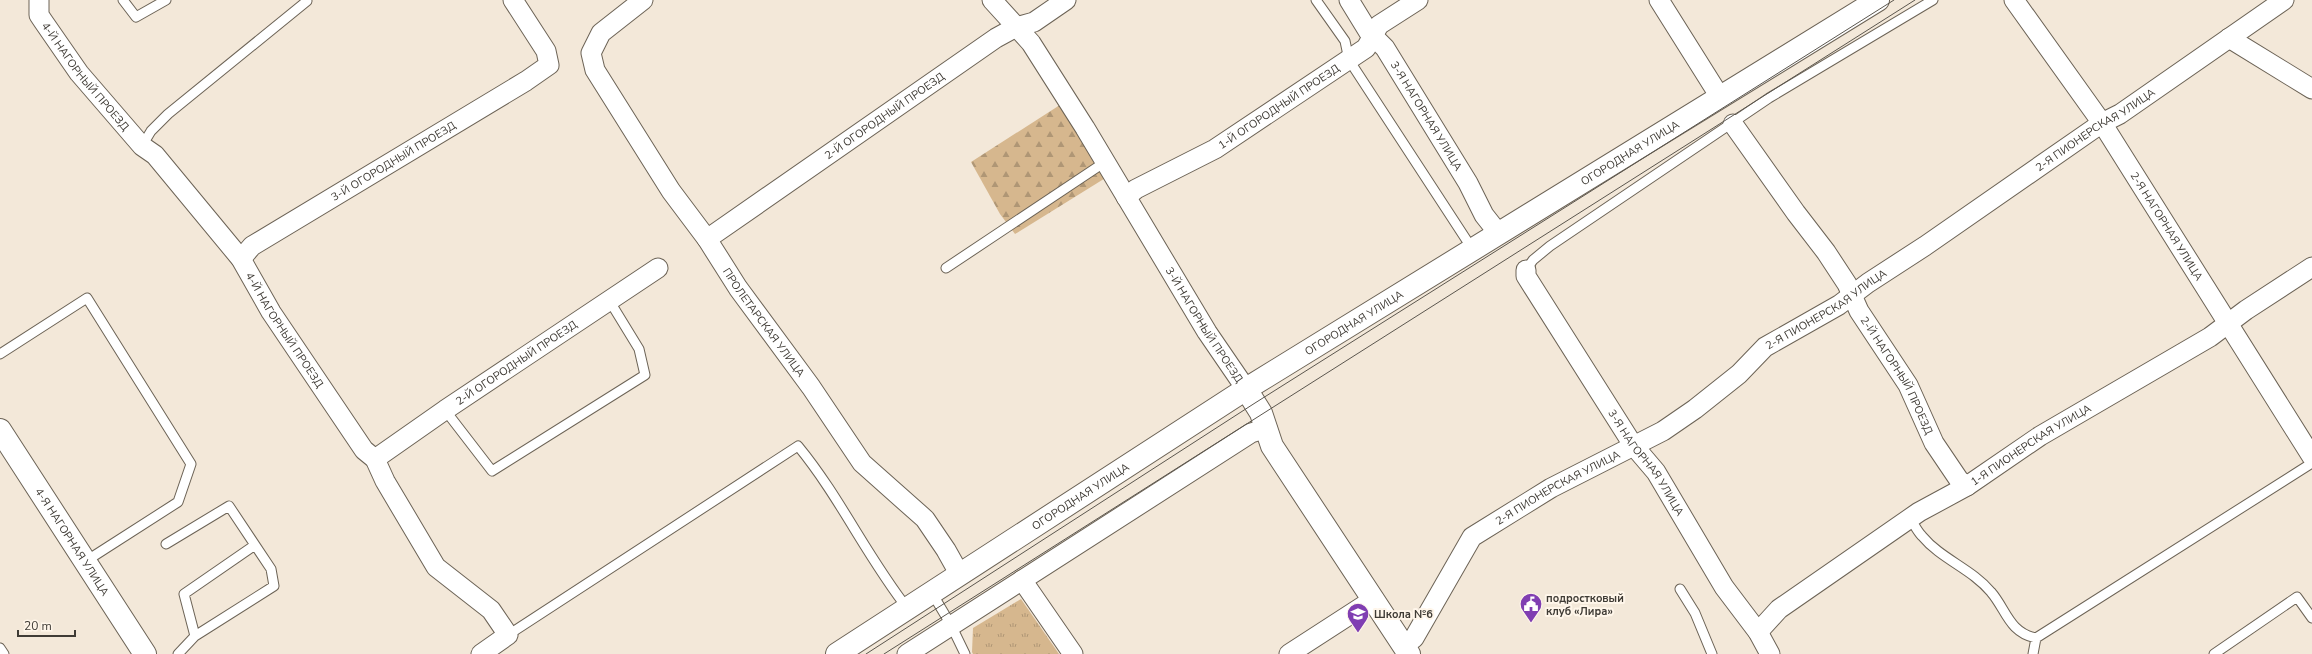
<svg xmlns="http://www.w3.org/2000/svg" width="2312" height="654" font-family="'Nunito Sans',sans-serif">
<defs>
<pattern id="grass-tufts" width="24" height="20" patternUnits="userSpaceOnUse"><rect width="24" height="20" fill="#d6b78e"/><path d="M3 7l-1-3M5 7V3M7 7l1-3M15 17l-1-3M17 17v-4M19 17l1-3" fill="none" stroke="#af9675"/></pattern>
<pattern id="forest-firs" width="22" height="20" patternUnits="userSpaceOnUse"><rect width="22" height="20" fill="#d6b78e"/><path d="M5 1l3.5 6h-7zM16 11l3.5 6h-7z" fill="#af9675"/></pattern>
</defs>
<rect width="100%" height="100%" fill="#f3e8d9"/>
<path fill="url(#grass-tufts)" d="M1021,599L1059,654H973L972,652L973,628Z"/>
<path fill="url(#forest-firs)" d="M1063,103L1107,177L1015,234L1000,214L971,162Z"/>
<g fill="none" stroke-linecap="round" stroke-linejoin="round">
<g stroke="#6c6356" stroke-width="11">
<path id="lane" d="M123,0L136,17L166,0
M1316,0L1345,41L1349,60L1473,250
M142,146L151,131L168,114L307,1
M946,268L1105,162
M1526,270L1533,260L1550,246L1769,98L1933,0
M0,354L87,298L191,464L178,502L86,561
M445,410L492,471L645,375L639,349L609,300
M1910,518C1914,524 1917,531 1922,536C1941,559 1972,569 1991,592C2006,609 2009,633 2036,638L2312,463
M166,544L229,506L271,569L274,586L195,636L178,654
M1680,589L1695,613L1712,654
M932,593L951,625L965,654
M508,635L798,446C840,497 867,557 908,609
M195,636L184,594L255,545
M0,648L4,654
M2033,654L2036,638
M2214,654L2297,597L2312,618"/>
</g>
<g stroke="#6c6356" stroke-width="21">
<g id="street">
<path id="s1" d="M39,0V15L43,21L79,73L142,146L155,155L241,259L271,312L364,450L375,459L385,481L436,567L491,610L508,635L481,654"/>
<path id="s2" d="M643,0L601,33L591,53L595,70L671,191L707,239L738,288L811,387L862,463L925,519L946,550L960,575"/>
<path id="s3" d="M992,0L1031,43L1085,128L1207,332L1246,389"/>
<path id="s4" d="M1349,0L1368,31L1385,48L1468,183L1484,215L1499,234"/>
<path d="M1659,0L1720,97"/>
<path id="s5" d="M2014,0L2102,123L2312,457"/>
<path d="M2229,38L2312,89"/>
<path id="s6" d="M1733,124L1796,213L1826,252L1847,284L1859,311L1908,385L1934,443L1959,480L1967,486"/>
<path id="s7" d="M1126,197L1136,189L1215,149L1366,48L1379,25L1418,0"/>
<path id="s8" d="M707,239L996,38L1016,27L1034,22L1066,0"/>
<path id="s9" d="M241,259L252,246L526,81L549,65L546,51L513,0"/>
<path id="s10" d="M1526,270V276L1633,445L1656,472L1724,587L1758,632L1770,654"/>
<path id="s11" d="M375,459L445,410L658,268"/>
<path d="M1022,580L1073,654"/>
<path id="s12" d="M1758,632L1779,609L1919,512L1967,486L2040,436L2210,337L2246,310L2312,267"/>
<path id="s13" d="M1403,646L1414,638L1472,537L1551,488L1663,431L1695,409L1739,374L1765,347L1839,305L1868,283L1925,246L2102,123L2120,114L2284,0"/>
<path d="M907,654L1251,433L1267,428"/>
<path d="M1289,654L1374,599"/>
</g>
</g>
<g stroke="#6c6356" stroke-width="24">
<g id="secondary">
<path d="M1246,389L1261,413L1272,446L1409,654"/>
<path id="s14" d="M0,430L145,654"/>
<path id="s15" d="M837,654L1246,389L1878,0"/>
</g>
</g>
<use href="#lane" stroke="#fff" stroke-width="9"/>
<use href="#street" stroke="#fff" stroke-width="19"/>
<use href="#secondary" stroke="#fff" stroke-width="22"/>
<path stroke="#5b564e" stroke-width="1" d="M866,654L1255,403L1894,0
M884,654L1915,0"/>
</g>
<defs>
<g id="civic-pin" transform="scale(1.15)"><path d="M0 17L-7.5 6A9.5 9.5 0 1 1 7.5 6Z" fill="#803eb2" stroke="#fff6ea"/><path d="M-.6-6.5H3V-4.5H.6V-3L4-1V1h2V6H-6V1h2V-1L-.6-3ZM-1.2 2.5V6h2.4V2.5Z" fill="#fff"/></g>
<g id="school-pin" transform="scale(1.15)"><path d="M0 17L-7.5 6A9.5 9.5 0 1 1 7.5 6Z" fill="#803eb2" stroke="#fff6ea"/><path d="M0-5L7-2L0 1L-7-2ZM-4 1L0 2.5L4 1V4Q0 6-4 4Z" fill="#fff"/></g>
</defs>
<g fill-rule="evenodd">
<use href="#civic-pin" x="1531" y="604"/>
<use href="#school-pin" x="1358" y="614"/>
</g>
<g text-anchor="middle" dominant-baseline="central" stroke-width="4" stroke-linejoin="round" paint-order="stroke">
<g font-size="11" fill="#3f3b35" stroke="#fff6ea">
<text stroke="none"><textPath href="#s1" startOffset="92">4-Й НАГОРНЫЙ ПРОЕЗД</textPath></text>
<text stroke="none"><textPath href="#s7" startOffset="178">1-Й ОГОРОДНЫЙ ПРОЕЗД</textPath></text>
<text stroke="none"><textPath href="#s8" startOffset="216">2-Й ОГОРОДНЫЙ ПРОЕЗД</textPath></text>
<text stroke="none"><textPath href="#s4" startOffset="140">3-Я НАГОРНАЯ УЛИЦА</textPath></text>
<text stroke="none"><textPath href="#s13" startOffset="877">2-Я ПИОНЕРСКАЯ УЛИЦА</textPath></text>
<text stroke="none"><textPath href="#s15" startOffset="938">ОГОРОДНАЯ УЛИЦА</textPath></text>
<text stroke="none"><textPath href="#s9" startOffset="182">3-Й ОГОРОДНЫЙ ПРОЕЗД</textPath></text>
<text stroke="none"><textPath href="#s5" startOffset="273">2-Я НАГОРНАЯ УЛИЦА</textPath></text>
<text stroke="none"><textPath href="#s13" startOffset="553">2-Я ПИОНЕРСКАЯ УЛИЦА</textPath></text>
<text stroke="none"><textPath href="#s2" startOffset="397">ПРОЛЕТАРСКАЯ УЛИЦА</textPath></text>
<text stroke="none"><textPath href="#s15" startOffset="614">ОГОРОДНАЯ УЛИЦА</textPath></text>
<text stroke="none"><textPath href="#s3" startOffset="389">3-Й НАГОРНЫЙ ПРОЕЗД</textPath></text>
<text stroke="none"><textPath href="#s1" startOffset="416">4-Й НАГОРНЫЙ ПРОЕЗД</textPath></text>
<text stroke="none"><textPath href="#s11" startOffset="171">2-Й ОГОРОДНЫЙ ПРОЕЗД</textPath></text>
<text stroke="none"><textPath href="#s6" startOffset="301">2-Й НАГОРНЫЙ ПРОЕЗД</textPath></text>
<text stroke="none"><textPath href="#s12" startOffset="332">1-Я ПИОНЕРСКАЯ УЛИЦА</textPath></text>
<text stroke="none"><textPath href="#s10" startOffset="228">3-Я НАГОРНАЯ УЛИЦА</textPath></text>
<text stroke="none"><textPath href="#s13" startOffset="229">2-Я ПИОНЕРСКАЯ УЛИЦА</textPath></text>
<text stroke="none"><textPath href="#s15" startOffset="290">ОГОРОДНАЯ УЛИЦА</textPath></text>
<text stroke="none"><textPath href="#s14" startOffset="133">4-Я НАГОРНАЯ УЛИЦА</textPath></text>
</g>
<g font-size="11" font-weight="bold" fill="#3f3b35" stroke="#fff6ea" text-anchor="start">
<text x="1546" y="598">подростковый<tspan x="1546" dy="13">клуб «Лира»</tspan></text>
<text x="1374" y="614">Школа №6</text>
</g>
</g>
<path d="M18 630v6h57v-6" fill="none" stroke="#3f3b35" stroke-width="2"/>
<text x="24" y="630" font-size="12" fill="#3f3b35" stroke="#fff6ea" stroke-width="3" paint-order="stroke">20 m</text>
</svg>
